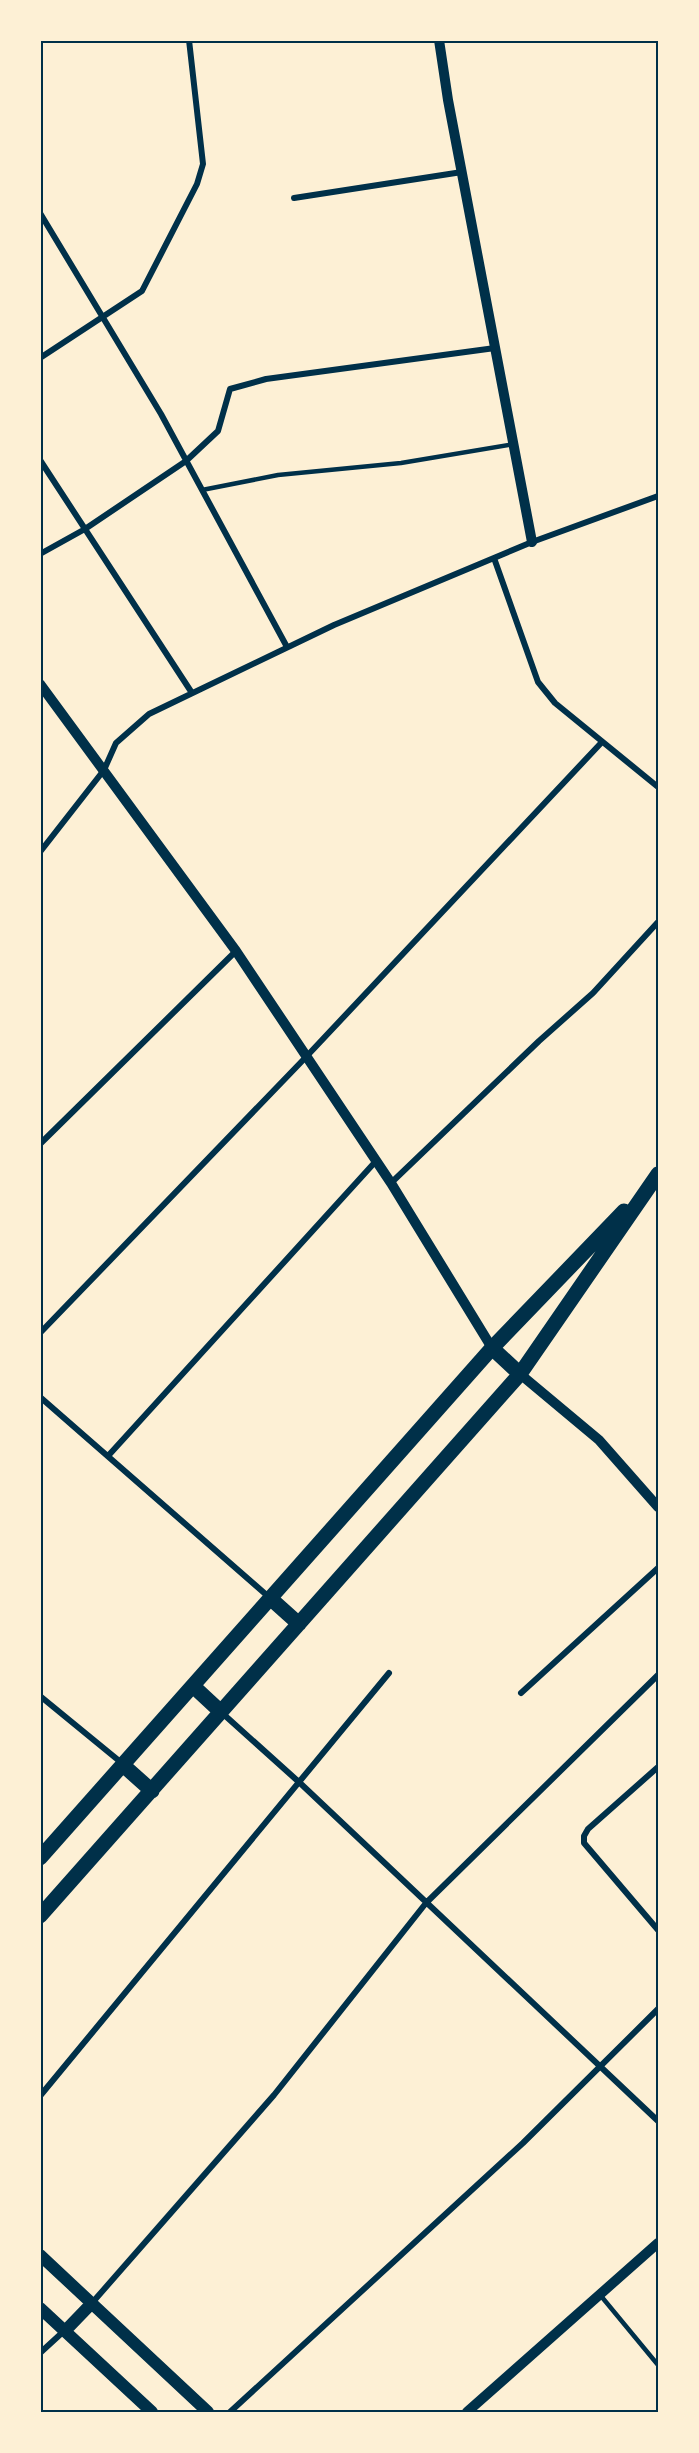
<svg xmlns="http://www.w3.org/2000/svg" width="699" height="2453" font-family="'IBM Plex Sans',sans-serif">
<rect width="100%" height="100%" fill="#fdf0d5"/>
<g fill="none" stroke-linecap="round" stroke-linejoin="round">
<path stroke="#003049" stroke-width="4.5" d="M202,490L278,475L401,463L514,444
M601,2296L658,2365"/>
<path stroke="#003049" stroke-width="6" d="M294,198L462,172
M40,213L161,414L287,647
M40,358L142,291L197,184L203,164L189,40
M40,460L192,693
M40,554L85,529L186,461L218,431L230,389L266,379L495,348
M494,558L538,682L555,703L658,787
M40,852L104,770L116,743L149,714L334,625L532,542L658,496
M40,1144L236,951
M391,1183L539,1041L593,993L658,922
M40,1333L306,1057L602,742
M40,1397L270,1598
M108,1456L376,1161
M521,1693L658,1568
M40,1696L123,1764
M221,1712L300,1783L658,2121
M658,1767L588,1829L584,1836V1843L658,1930
M40,2096L389,1673
M92,2303L274,2095L426,1903L658,1675
M40,2353L64,2331
M230,2412L523,2143L658,2009"/>
<path stroke="#003049" stroke-width="10" d="M439,40L448,100L532,542
M40,684L236,951L391,1183L492,1348
M520,1374L599,1440L658,1507
M467,2412L658,2243"/>
<path stroke="#003049" stroke-width="12" d="M40,2255L208,2412
M40,2308L152,2412
M65,2331L92,2303"/>
<path stroke="#003049" stroke-width="15" d="M492,1348L520,1374
M270,1598L299,1624
M193,1686L221,1712
M123,1765L152,1791
M40,1858L492,1348L624,1211
M40,1916L520,1374L658,1174"/>
</g>
<rect width="699" height="2453" fill="none" stroke="#fdf0d5" stroke-width="84"/>
<rect x="42" y="42" width="615" height="2369" fill="none" stroke="#003049" stroke-width="2"/>
</svg>
